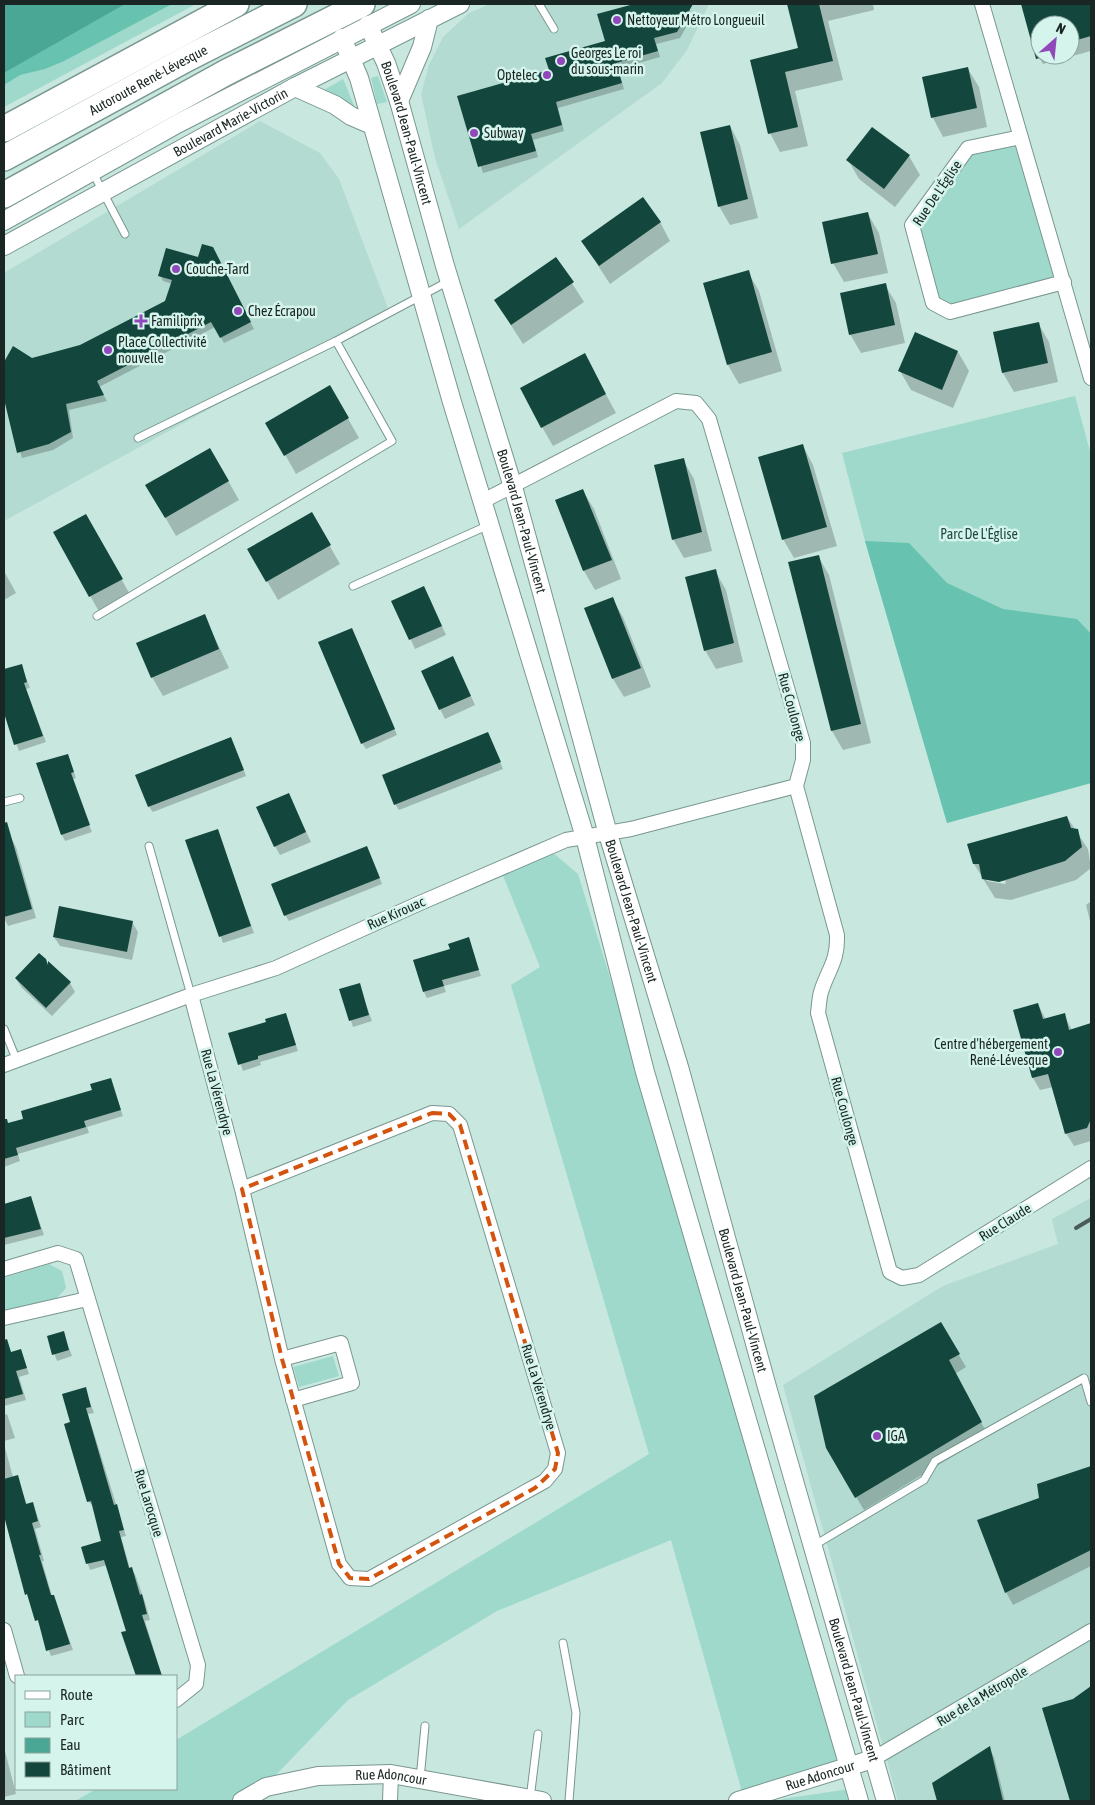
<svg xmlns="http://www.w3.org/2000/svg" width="1095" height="1805" font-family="'Asap Condensed',sans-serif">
<rect width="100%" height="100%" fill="#c7e7df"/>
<path fill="#b3dbd1" d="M490,4H709L687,50L662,83L459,229L435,158L421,94L429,65L443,37L469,13Z
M260,121L320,153L339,179L389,311L4,521V273Z
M1091,1198V1801H898L783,1385L943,1286L1058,1244L1052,1219Z"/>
<path fill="#9ed9cb" d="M4,4H196L4,107Z
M378,76L387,102L377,104L371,78Z
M343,79L344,81L355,108L324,90Z
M1021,137L1064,282L950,312L933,303L912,225L968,148Z
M1075,396L1091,455V783L947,823L865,541L842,453Z
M552,852L578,874L741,1401L849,1767L744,1799L671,1540L497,1611L348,1700L271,1780L233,1801H75L96,1789H176V1740L649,1454L511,985L540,967L502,873Z
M49,1264L62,1271L66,1288L55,1300L4,1311V1278Z
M333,1356L339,1376L299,1387L293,1367Z
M850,1789L853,1801H783L782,1799Z"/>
<path fill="#67c3b0" d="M124,4H172L64,61L45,69L20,75L4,85V73Z
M865,541L909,543L947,583L1003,609L1077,619L1091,634V783L947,823Z"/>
<path fill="#4aa795" d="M4,4H125L4,73Z"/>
<path fill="#0003" fill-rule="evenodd" d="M638,4H688L692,17L680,38L656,44L660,57L618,69L624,89L558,108L564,131L533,140L538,157L483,173L459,97L550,71L606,42L598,15Z
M788,4H873L874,10L828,21L843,80L795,91L808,146L780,152L770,133L752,61L799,49Z
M1023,4H1091V51L1043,64L1036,52ZM1040,25H1070V55H1040Z
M968,69L979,87L987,127L943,137L933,118L924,78Z
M730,126L740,145L758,218L730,225L719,206Z
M909,156L920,175L895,207L859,179L848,160Z
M868,214L879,233L888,273L844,282L833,263Z
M660,222L670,241L610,284L582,241Z
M215,255L254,329L224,343L215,327L99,387L107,401L69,410L73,438L53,450L22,458L4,394V365L14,348L32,359L81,346L166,302L172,284L163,281L160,275L198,259Z
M556,258L584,302L523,344L495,300Z
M748,272L759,291L782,371L739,384L728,365L705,284Z
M885,285L896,303L905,343L861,353L850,334Z
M1038,323L1049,342L1058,382L1014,392L1003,373L994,333Z
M958,352L969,371L953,408L911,390L900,371Z
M595,374L616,413L553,446L542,427Z
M330,387L359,438L296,474L267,423Z
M803,446L813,465L837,546L794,558L783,539Z
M210,449L239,500L176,536L147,486Z
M683,460L694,479L712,551L684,558L673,539Z
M583,491L594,509L621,579L595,590L584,571L556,501Z
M311,513L340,564L278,600L249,550Z
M85,515L132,598L101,615L54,532Z
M818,556L829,575L871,743L843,750L832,731L811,641Z
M4,571L16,593L4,600Z
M715,571L726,590L743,662L716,669L705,650Z
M429,597L446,635L415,649L393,601Z
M612,598L623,617L651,687L624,697L613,679L585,609Z
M204,615L229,668L163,696L152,677Z
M355,635L397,735L366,749L362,743Z
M453,658L475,705L445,719L440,709Z
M21,665L30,688L26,689L46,742L19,751L4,711V671Z
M491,740L503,769L399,810L395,804Z
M234,745L246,776L153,812L149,807Z
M68,755L76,778L73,779L83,811L92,832L65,841L62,835Z
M293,804L311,842L280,855L275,846Z
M1067,817L1088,849L1091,868L1076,880L1011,900L995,898L974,864ZM987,878L1006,881L1005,884L987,881Z
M217,831L254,933L223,943L187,841Z
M11,838L16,847L36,918L8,926L4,918V840Z
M370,854L382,884L289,921L285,915Z
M1091,901V925L1086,905Z
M132,922L138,932L132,960L60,946L54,937Z
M468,939L481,976L444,986L446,992L427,998L424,992L452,950Z
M49,966L70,983L75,992L52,1016L22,988L16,979Z
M359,985L372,1021L353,1027L341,990Z
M1038,1004L1046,1020L1064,1015L1072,1030L1091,1024V1141L1074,1146L1066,1133L1053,1087L1040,1090L1033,1078Z
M285,1014L298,1051L260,1062L261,1065L243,1071L230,1034L268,1023Z
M110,1079L123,1116L87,1127L89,1133L18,1154L20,1161L4,1167V1126L94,1091Z
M31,1198L44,1235L4,1245V1205Z
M940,1323L966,1367L955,1374L988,1435L864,1510L827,1448Z
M63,1332L72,1356L57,1361L48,1337Z
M21,1350L29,1374L19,1377L26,1400L4,1406V1380L6,1379L4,1355Z
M85,1389L94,1413L88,1414L126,1536L121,1537L130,1569L135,1574L145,1602L150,1620L145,1621L162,1676H137L123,1633L128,1631L107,1565L90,1570L82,1547L102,1542L94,1507L88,1501L71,1423Z
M7,1414L15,1438L4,1441V1415Z
M4,1444L13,1477L17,1476L27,1505L32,1503L35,1509L41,1527L35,1529L44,1561H42L52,1596L56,1602L73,1650L51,1656L21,1576H23L4,1511Z
M1091,1468V1566L1013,1605L1006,1592L978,1521L1040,1498L1039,1484Z
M1091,1687V1801H1071L1043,1708L1073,1700Z
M4,1747L16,1794L4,1797Z
M989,1748L994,1757L1005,1801H938L934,1783Z"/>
<path fill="#13463d" d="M634,4H693L677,32L654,38L658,51L616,63L622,83L556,102L562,125L531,134L536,151L478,167L457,96L549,70L545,58L605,41L597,14Z
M787,4H819L833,61L785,72L798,127L768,134L750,60L798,48Z
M1021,4H1091V36L1070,42V25H1040V58L1036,59Z
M968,67L977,108L931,118L922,77Z
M730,125L748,199L718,207L700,132Z
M872,127L910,155L884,189L846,160Z
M643,197L661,222L599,266L581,241Z
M868,212L878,254L831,264L822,222Z
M202,244L213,247L251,322L220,338L211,322L97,381L104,395L66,404L71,432L49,444L17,453L4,399V362L13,346L32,358L80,345L165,301L172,280L158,276L166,248L198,257Z
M556,257L574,282L511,325L494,300Z
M749,270L772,352L727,365L703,283Z
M886,283L895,325L849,335L840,293Z
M1039,322L1048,363L1002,373L993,332Z
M915,332L958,351L942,390L898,371Z
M585,353L606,394L541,428L520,388Z
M330,385L349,418L284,456L265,423Z
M803,444L827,527L782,540L758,457Z
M210,448L229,481L165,518L145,485Z
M684,458L702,532L672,540L654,465Z
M583,489L612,560L583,571L555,500Z
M312,512L331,545L266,582L247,549Z
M86,514L123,579L89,597L53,532Z
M819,555L861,724L831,731L788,562Z
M716,569L734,643L704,651L685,577Z
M424,586L442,626L409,640L391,601Z
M613,597L641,668L612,679L584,608Z
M205,614L219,649L151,678L136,643Z
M352,628L395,729L361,744L318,642Z
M453,656L471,696L439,710L421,671Z
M22,664L27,682L24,683L43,736L14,745L4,713V669Z
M488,732L501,762L394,805L382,775Z
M231,737L244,770L148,807L135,775Z
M68,754L74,772L71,773L90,825L61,835L36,763Z
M289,793L306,832L274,847L256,807Z
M1067,816L1071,828L1078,829L1082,847L1065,861L999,882L982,879L979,864H973L967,844Z
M7,822L32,909L4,917V823Z
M218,829L251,926L219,937L185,840Z
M367,846L380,878L284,916L271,884Z
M59,906L133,921L127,952L53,937Z
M469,937L479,970L442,980L444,986L423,992L413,960L450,949L448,944Z
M39,953L46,959L48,965V961L71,982L46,1008L15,978Z
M360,983L369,1015L349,1021L339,989Z
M1038,1003L1043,1019L1065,1013L1069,1030L1091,1023V1119L1087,1128L1065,1134L1048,1074L1032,1078L1013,1010Z
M286,1013L296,1045L258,1056V1059L238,1065L228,1033L266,1022L265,1019Z
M111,1078L121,1110L84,1121L86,1127L16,1148L18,1155L4,1159V1119H7L8,1123L23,1119L21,1111L92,1090L90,1084Z
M31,1196L41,1229L4,1238V1204Z
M941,1322L960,1354L949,1360L982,1422L855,1498L826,1448L814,1396Z
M64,1331L69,1350L52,1355L47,1336Z
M7,1339L11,1352L21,1349L27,1368L16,1371L23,1394L4,1399V1340Z
M86,1387L91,1407L86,1408L114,1505L117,1504L124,1530L119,1531L129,1568L132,1567L140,1595L142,1594L147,1614L142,1615L162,1676H136L121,1632L126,1631L104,1560L86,1564L81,1547L101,1541L91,1501L87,1502L64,1424L70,1422L62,1394Z
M1091,1466V1550L1005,1593L977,1520L1039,1498L1037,1484Z
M18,1475L26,1504L33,1502L38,1521L32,1523L41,1555H39L51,1595H54L70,1644L46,1651L38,1620L35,1621L27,1594L25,1595L4,1516V1479Z
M1091,1686V1801H1070L1042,1708L1073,1699Z
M990,1746L1003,1801H937L932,1783Z"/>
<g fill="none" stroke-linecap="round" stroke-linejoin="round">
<g stroke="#799790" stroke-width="9">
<path id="service" d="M539,4L554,29
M92,171L125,234
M138,438L336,341L449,281
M353,586L489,525
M97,616L392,441L336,341
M4,802L20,798
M149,846L191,995
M4,1029L17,1061
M813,1546L924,1480L935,1461L1084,1378L1091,1402
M563,1643L576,1713L569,1801
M420,1779L425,1726
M530,1799L538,1734"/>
</g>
<g stroke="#799790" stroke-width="16">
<path id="minor" d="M982,4L1091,378
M1021,137L968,148L912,225L933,303L950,312L1064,282
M483,501L676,401L696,403L709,419L803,743V760L796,786L837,935C838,962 828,969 821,992C819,999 819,1006 818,1013L890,1272L902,1278L919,1275L1091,1168
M191,995L242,1189L282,1359L339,1564L350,1578L369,1579L545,1481L555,1469L558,1453L460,1125L449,1114L432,1113L242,1189
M4,1065L191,995L276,968L420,903L566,840L631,829L796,786
M4,1269L58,1253L76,1259L198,1665L196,1684L176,1700
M4,1318L87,1299
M282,1359L341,1343L352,1383L293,1400
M4,1630L17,1676
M873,1759L1091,1631
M390,1801L391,1774"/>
</g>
<g stroke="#799790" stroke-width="20">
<g id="tertiary">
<path id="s1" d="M368,25L386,63L399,101L445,266L513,487L608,834L679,1067L767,1387L886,1801"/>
<path d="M342,38L359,78L452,402L585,837L645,1072L859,1801"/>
<path d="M295,87L335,105L351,116L372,125"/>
<path d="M399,101L422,47L429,19"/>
<path d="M4,221L177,124L411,4"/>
<path id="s2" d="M4,246L295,87L460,4"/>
<path id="s3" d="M242,1801L266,1787L318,1776L391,1774L542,1801"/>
<path id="s4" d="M738,1801L873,1759"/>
</g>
</g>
<g stroke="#799790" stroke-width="28">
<g id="motorway">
<path d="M4,129L236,4"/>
<path id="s5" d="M4,158L188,58L294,4"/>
<path d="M4,195L227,72L362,4"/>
</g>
</g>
<use href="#service" stroke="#fff" stroke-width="7"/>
<use href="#minor" stroke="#fff" stroke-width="14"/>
<use href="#tertiary" stroke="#fff" stroke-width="18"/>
<use href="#motorway" stroke="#fff" stroke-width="25"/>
<path stroke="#4a5c57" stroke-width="4" d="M1076,1228L1091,1219"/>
</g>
<path fill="none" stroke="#d3540e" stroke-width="4" stroke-dasharray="10 6" stroke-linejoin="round" d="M432,1113L449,1114L460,1125L558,1453L555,1469L535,1488L369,1579L350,1578L339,1564L282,1359L242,1189Z"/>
<g fill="#9048ba" stroke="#d4f4ec" stroke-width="2">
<circle cx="617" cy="20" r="5"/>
<circle cx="561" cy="61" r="5"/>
<circle cx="547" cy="75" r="5"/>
<circle cx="474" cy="133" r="5"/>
<circle cx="176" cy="269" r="5"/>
<circle cx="238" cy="311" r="5"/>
<path d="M138.5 313.5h5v5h5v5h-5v5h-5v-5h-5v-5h5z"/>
<circle cx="108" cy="350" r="5"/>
<circle cx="1058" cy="1052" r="5"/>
<circle cx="877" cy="1436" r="5"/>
</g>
<g text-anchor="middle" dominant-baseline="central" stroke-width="5" stroke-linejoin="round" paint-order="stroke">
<g font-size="14" fill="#1a2623" stroke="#d4f4ec" text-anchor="start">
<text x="627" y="20">Nettoyeur Métro Longueuil</text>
<text x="571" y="53">Georges Le roi<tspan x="571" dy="16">du sous-marin</tspan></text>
<text x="537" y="75" text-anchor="end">Optelec</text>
<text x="484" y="133">Subway</text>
<text x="186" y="269">Couche-Tard</text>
<text x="248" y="311">Chez Écrapou</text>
<text x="151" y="321">Familiprix</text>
<text x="118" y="342">Place Collectivité<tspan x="118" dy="16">nouvelle</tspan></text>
<text x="1048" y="1044" text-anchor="end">Centre d'hébergement<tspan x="1048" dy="16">René-Lévesque</tspan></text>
<text x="887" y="1436">IGA</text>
</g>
<g font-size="14" fill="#1a2623" stroke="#d4f4ec">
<text stroke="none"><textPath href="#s5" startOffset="164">Autoroute René-Lévesque</textPath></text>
<text stroke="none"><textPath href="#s2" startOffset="258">Boulevard Marie-Victorin</textPath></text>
<text stroke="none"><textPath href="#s1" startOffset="115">Boulevard Jean-Paul-Vincent</textPath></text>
<text transform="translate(937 193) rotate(-56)">Rue De L'Église</text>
<text stroke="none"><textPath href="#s1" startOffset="520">Boulevard Jean-Paul-Vincent</textPath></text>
<text transform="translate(792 707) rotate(75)">Rue Coulonge</text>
<text stroke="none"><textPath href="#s1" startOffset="925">Boulevard Jean-Paul-Vincent</textPath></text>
<text transform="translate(396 913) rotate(-24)">Rue Kirouac</text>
<text transform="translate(217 1092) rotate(75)">Rue La Vérendrye</text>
<text transform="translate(845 1111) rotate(75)">Rue Coulonge</text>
<text transform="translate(1005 1222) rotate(-32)">Rue Claude</text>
<text stroke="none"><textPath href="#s1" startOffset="1330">Boulevard Jean-Paul-Vincent</textPath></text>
<text transform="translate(539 1387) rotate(73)">Rue La Vérendrye</text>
<text transform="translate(149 1503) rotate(73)">Rue Larocque</text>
<text stroke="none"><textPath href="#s1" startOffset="1735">Boulevard Jean-Paul-Vincent</textPath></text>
<text transform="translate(982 1696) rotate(-31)">Rue de la Métropole</text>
<text stroke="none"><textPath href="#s4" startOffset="86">Rue Adoncour</textPath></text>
<text stroke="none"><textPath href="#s3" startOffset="154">Rue Adoncour</textPath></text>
</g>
<g font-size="14" fill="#1f4940" stroke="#d4f4ec">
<text x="979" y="534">Parc De L'Église</text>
</g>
</g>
<rect width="1095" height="1805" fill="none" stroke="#1a2623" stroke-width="10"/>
<rect x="15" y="1675" width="162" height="115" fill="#d4f4ec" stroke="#8aa29c"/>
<rect x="25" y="1691" width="25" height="8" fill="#ffffff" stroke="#8aa29c"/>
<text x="60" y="1700" font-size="15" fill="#1a2623">Route</text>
<rect x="25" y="1712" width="25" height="15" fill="#9ed9cb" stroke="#8aa29c"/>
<text x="60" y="1725" font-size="15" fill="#1a2623">Parc</text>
<rect x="25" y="1738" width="25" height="15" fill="#4aa795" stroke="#8aa29c"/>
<text x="60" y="1750" font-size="15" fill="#1a2623">Eau</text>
<rect x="25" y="1762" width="25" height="15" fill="#13463d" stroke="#8aa29c"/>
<text x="60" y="1775" font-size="15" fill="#1a2623">Bâtiment</text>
<g transform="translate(1055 40) rotate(27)"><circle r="24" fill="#d4f4ec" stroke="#8aa29c"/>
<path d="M0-4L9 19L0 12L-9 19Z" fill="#9048ba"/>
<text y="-8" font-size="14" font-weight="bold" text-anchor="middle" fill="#1a2623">N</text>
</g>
</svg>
